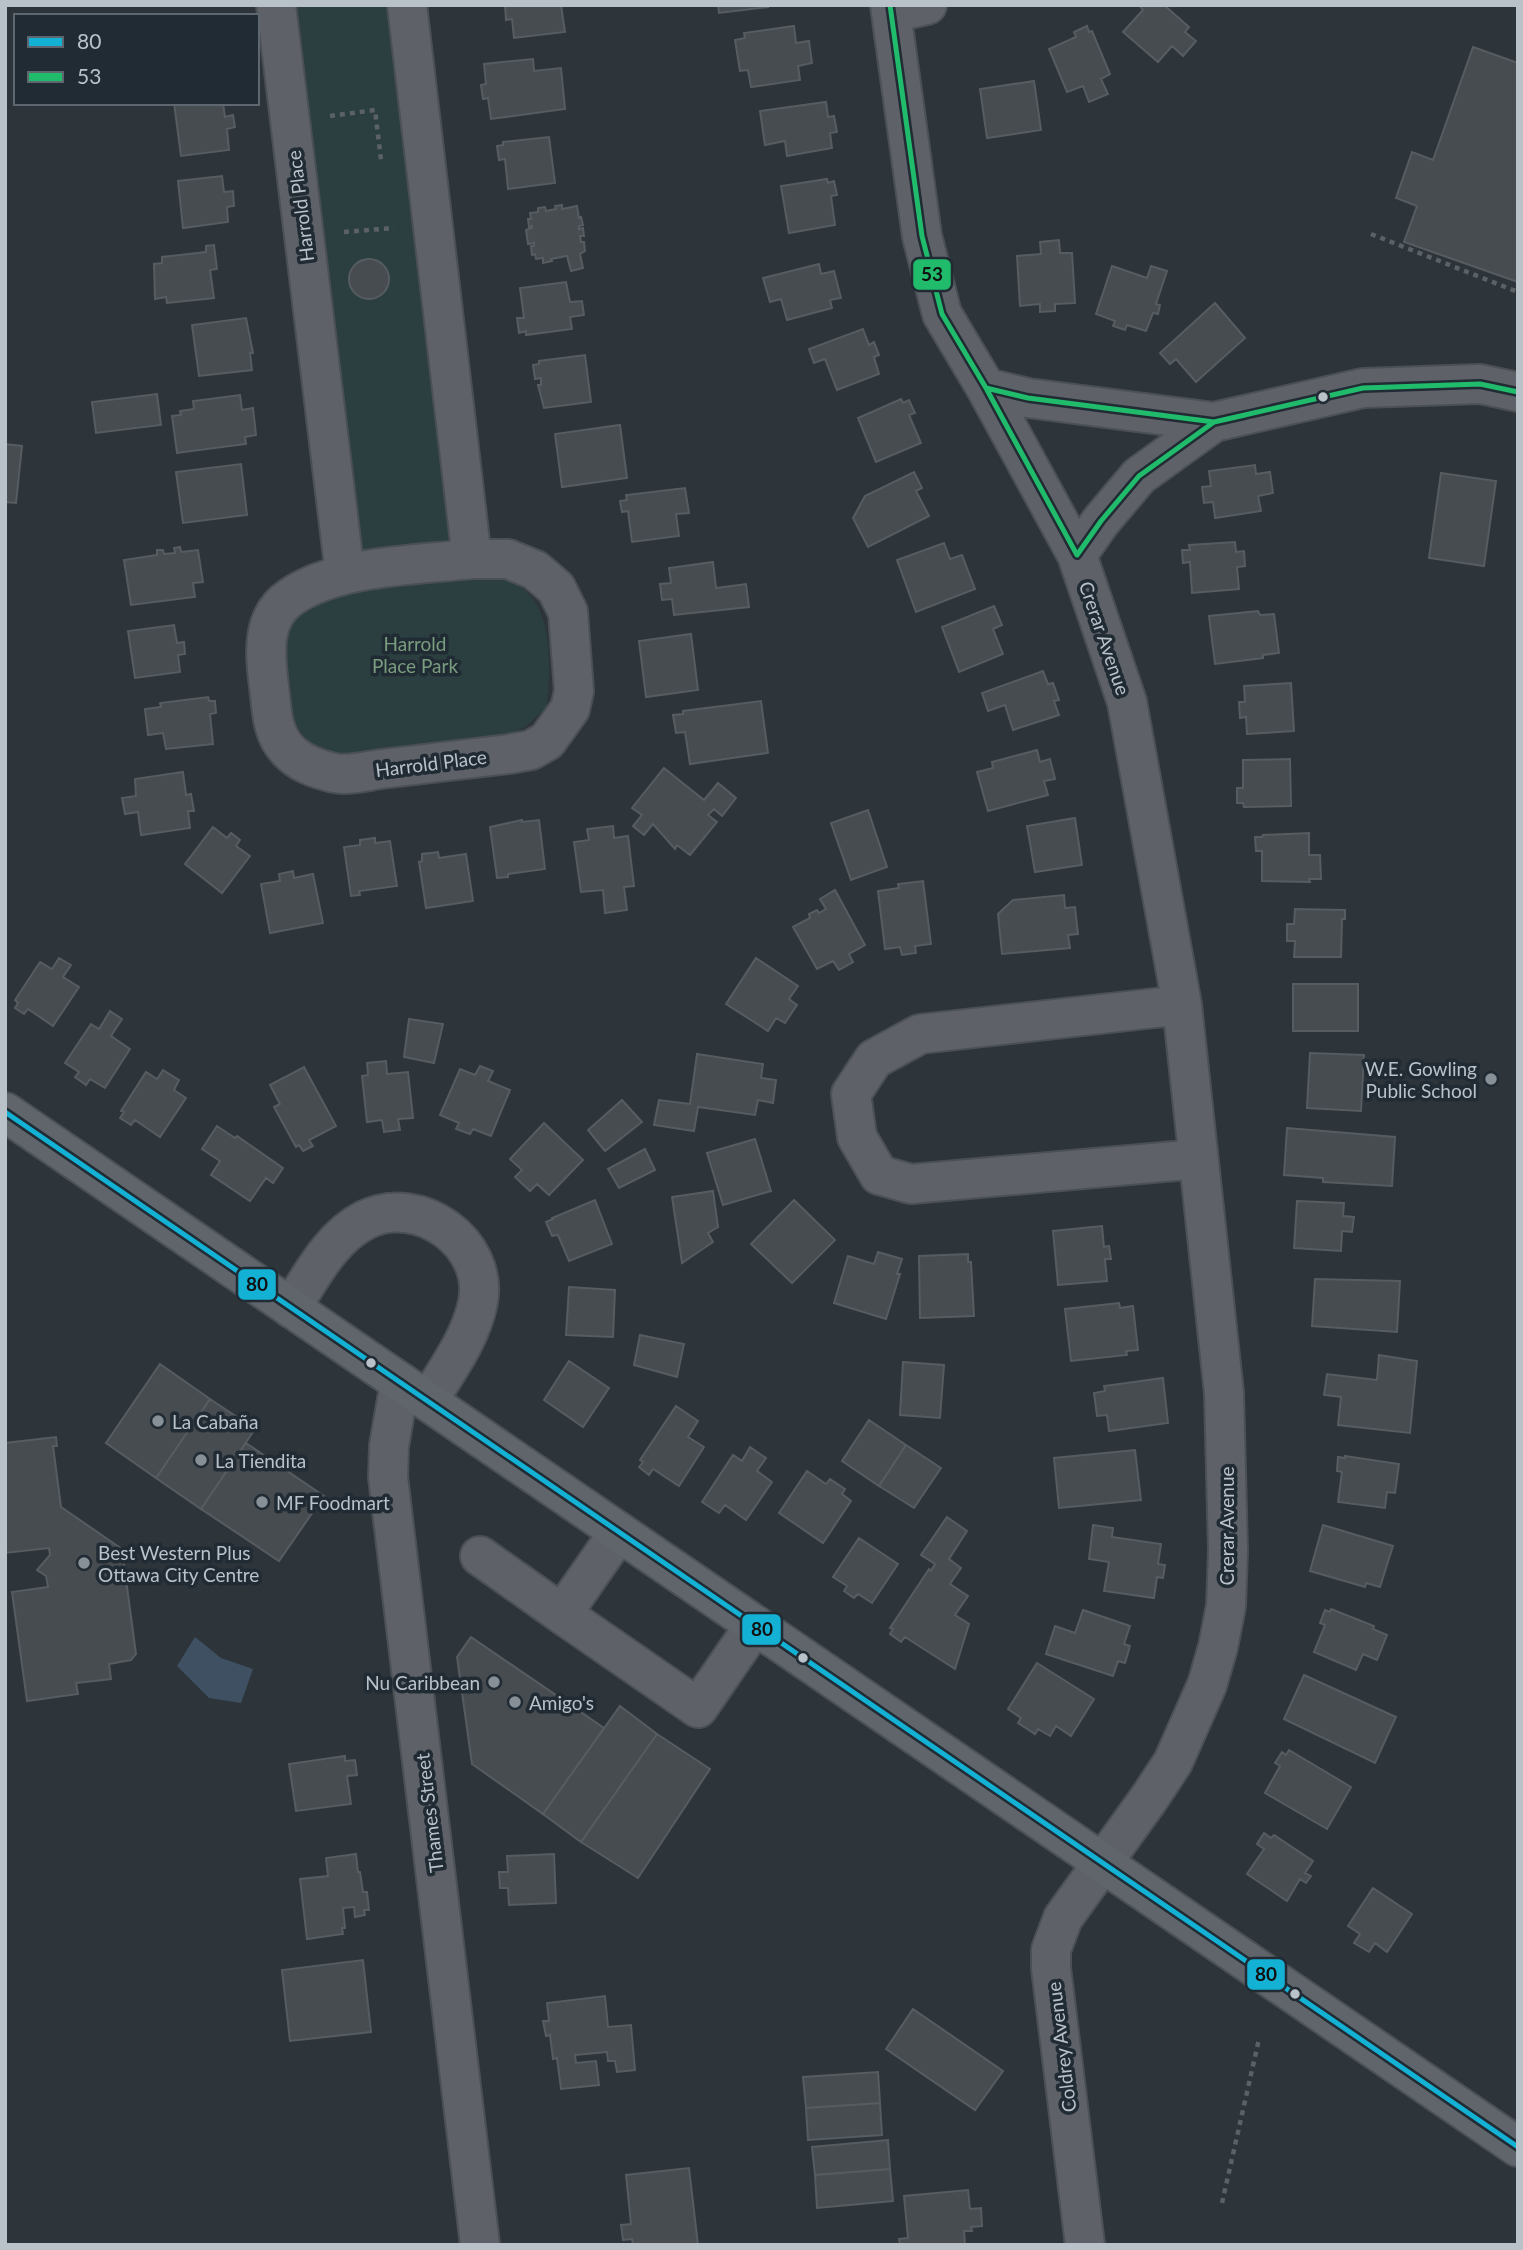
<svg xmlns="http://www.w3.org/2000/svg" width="1523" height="2250" font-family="Lato,sans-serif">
<rect width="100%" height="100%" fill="#2d343a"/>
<path fill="#2b3f40" d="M287,5H391L491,572C506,578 523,585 533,599C554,630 549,672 547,707L526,726L511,735L346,756L315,746L304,736L295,724L291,708L283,650L287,632L294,617L352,585Z"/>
<path fill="#3e5062" d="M195,1637L221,1658L253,1669L241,1703L209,1698L177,1666Z"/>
<path fill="#474c51" stroke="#565c61" stroke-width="2" d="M505,5H561L565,32L514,38L512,19L506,20Z
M718,5H768V7L719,13Z
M1139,5H1164L1189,27L1185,32L1196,41L1183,56L1172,46L1158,62L1123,32L1143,10Z
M794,26L796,43L809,41L812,63L798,66L800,80L751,87L748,70L740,71L735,40L745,38L744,33Z
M1087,26L1089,32L1092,31L1110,74L1101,79L1108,94L1089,102L1083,86L1067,92L1049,49L1076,37L1074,32Z
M1473,47L1518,63V282L1404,242L1417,206L1396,198L1412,152L1433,160Z
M533,59L534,71L561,68L565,109L491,119L488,98L483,99L481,85L486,84L484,64Z
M1034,81L1041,130L987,138L980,89Z
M826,102L828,117L834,116L837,132L830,133L832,148L787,156L785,141L765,145L760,111Z
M174,103H223L225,117L233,115L235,127L227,129L229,150L181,156Z
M549,137L555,183L508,189L505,159L499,160L497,146L503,145V142Z
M222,176L224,192L233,191L234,206L227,207L228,222L183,228L178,181Z
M827,179L828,183L834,181L837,195L831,196L835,225L789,233L781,186Z
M562,205V209L577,206L579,218L581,217L583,225L579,226V229L583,228L584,236H580L581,242H584L585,251L580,254L583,268L571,271L567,256L551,259L552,261L543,263V258L536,259L535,254L532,255L531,246H534V243L528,244L526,230L532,228V226L529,227L528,219H531L530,213L538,212V208L545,207L546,211L556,209L555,206Z
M1059,240L1060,253H1072L1075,303L1055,304V311L1040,312V304L1020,306L1017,256L1041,254L1040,242Z
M214,245L217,269L210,270L214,298L167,303L166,297L155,299L154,264L162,263V257L206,252V246Z
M349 279a20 20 0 1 1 40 0a20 20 0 1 1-40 0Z
M819,264L821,274L834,271L841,298L830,300L832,308L787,320L781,299L770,302L763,278Z
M1112,266L1147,278L1151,266L1167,271L1156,304L1160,305L1158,314L1153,313L1146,331L1127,325L1125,330L1113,326L1115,321L1096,314Z
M566,282L570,302L582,301L584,315L570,317L572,329L526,335V331L519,333L517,318H524L520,288Z
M1215,303L1245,338L1196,382L1176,359L1170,364L1160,353Z
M246,318L253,353H250L252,370L199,376L192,325Z
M863,329L869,345L874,342L879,355L874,357L879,374L837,390L825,359L814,363L809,349Z
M585,355L591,402L544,408L538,385H541V378L535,379L533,365L539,364V361Z
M157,394L161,425L96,433L92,402Z
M240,395L242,410L253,408L256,435L245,437L246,444L177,453L172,416L181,415L180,411L194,409L193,401Z
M901,399L903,403L909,400L915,413L909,415L921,443L876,462L858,418Z
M620,425L627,478L562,487L555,434Z
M5,444L22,446L16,503L5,502Z
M241,464L247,515L183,523L176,472Z
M1255,465L1256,474L1270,472L1273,493L1258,496L1261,511L1215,518L1213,502L1204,503L1202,487L1211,486L1209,471Z
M914,472L922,488L916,491L929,516L868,547L853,518L865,496Z
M1441,473L1496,481L1484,566L1429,558Z
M685,488L689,513L676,514L679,536L632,542L628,511L622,512L620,501L627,500L626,495Z
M1235,542L1236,552L1244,551L1245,566L1237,567L1239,589L1192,593L1190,562L1183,563L1182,550H1190L1189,545Z
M944,543L950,559L962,555L975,589L916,612L897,560Z
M180,547L181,552L198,550L203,582L193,583L195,597L131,605L124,560L157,555V550H163L164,554L175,553L174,548Z
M713,562L716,588L746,584L749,607L674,615L672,599L662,600L660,584L671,583L669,568Z
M994,606L1002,625L993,629L1003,654L959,672L942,627Z
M1258,611L1260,615L1274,614L1279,653L1263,655V658L1215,664L1209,616Z
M174,625L177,643L184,642L185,654L178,655L180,672L135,678L128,631Z
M691,634L698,690L646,697L639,641Z
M1043,671L1048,684L1053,683L1059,700L1054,701L1059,715L1013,730L1005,705L988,711L982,693Z
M1291,683L1294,731L1247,734L1246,717L1240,718L1239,702H1245L1244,686Z
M208,697L209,701H215L216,713L210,714L213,744L166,749L163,733L148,735L145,709L161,707L160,703Z
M761,701L768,753L690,764L685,732L676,733L673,715L683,714V711Z
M1037,750L1040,762L1050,759L1055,779L1044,781L1048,795L988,811L977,772L993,768L992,762Z
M1290,759L1291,806L1244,807L1243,803H1237V788H1243V760Z
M664,768L704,800L718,783L736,798L722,816L714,809L708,815L717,822L690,855L677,845L675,849L653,824L644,835L633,826L642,815L632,808Z
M183,772L186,795L191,794L194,811H188L190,828L141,835L138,812L125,814L122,798L136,796L135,779Z
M868,810L887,867L851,880L831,823Z
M1075,818L1082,865L1035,872L1027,826Z
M522,820V822L539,820L545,869L508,874V877L497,878L490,827Z
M613,826L614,838L628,836L634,886L624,887L627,910L605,913L603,890L581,892L574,842L589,840L587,829Z
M213,827L227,838L231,833L240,840L236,846L250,856L222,893L185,864Z
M1309,833V855H1320L1321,879H1309L1310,882L1262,881V851H1256L1255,837H1262L1263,835Z
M375,838V843L390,841L397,886L359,891L360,895L351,896L344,847L360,845V840Z
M438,852L439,858L466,854L473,901L426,908L419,862L422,861V854Z
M293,871L294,878L313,874L323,923L270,933L261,884L280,881L279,874Z
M923,881L931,944L915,946L916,953L902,955L900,947L885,949L878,891L899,888L898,884Z
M835,890L865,945L849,954L853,962L839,970L833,961L817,969L793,927L810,918L809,914L817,910L819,913L826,909L820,899Z
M1064,895L1065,908L1075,907L1078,934L1068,935L1070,948L1002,954L998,914L1013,900Z
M1295,909L1345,910V919H1342L1341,957H1294L1295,941H1287V924H1294Z
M59,958L71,965L63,977L79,987L53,1026L28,1009L24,1014L15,1008L18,1003L15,1000L40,962L52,969Z
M756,958L798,986L789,999L797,1005L785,1023L776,1018L768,1031L726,1004Z
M1293,984H1358V1031H1293Z
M110,1011L122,1019L111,1036L130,1049L105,1088L90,1079L86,1085L75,1077L79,1072L65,1063L91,1024L99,1029Z
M409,1019L443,1024L434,1063L404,1057Z
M1310,1053L1364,1055L1361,1111L1307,1108Z
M697,1054L763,1064L761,1078L776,1080L773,1103L758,1100L755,1115L698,1107L694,1131L654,1125L659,1100L690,1104Z
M386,1061L387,1074L408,1072L413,1118L398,1119L400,1130L384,1132L382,1120L367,1122L362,1076L368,1075L367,1063Z
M480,1066L493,1071L488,1081L510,1090L491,1136L473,1129L470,1134L456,1129L459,1123L440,1115L460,1069L475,1075Z
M304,1067L336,1126L309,1140L313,1146L303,1151L299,1145L296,1147L274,1107L280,1104L270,1085Z
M163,1070L179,1080L174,1090L186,1098L160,1137L135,1120L131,1125L120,1118L124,1112L121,1111L146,1072L157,1079Z
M622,1100L642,1122L605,1151L588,1130Z
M544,1123L583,1160L549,1195L537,1184L530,1191L515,1177L522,1170L510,1159Z
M217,1126L235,1138L237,1136L283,1168L273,1183L266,1178L250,1201L211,1175L220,1161L202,1149Z
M1287,1128L1395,1137L1392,1186L1323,1182V1178L1284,1175Z
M755,1139L771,1191L723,1205L707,1153Z
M645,1149L655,1170L619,1188L608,1169Z
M713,1191L718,1227L708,1233L713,1242L682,1263L672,1197Z
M595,1200L612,1244L569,1261L558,1235L552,1236L546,1222L553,1219L552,1218Z
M794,1200L835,1240L792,1283L751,1244Z
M1297,1201L1344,1203L1343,1216L1354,1217L1352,1232L1342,1231L1341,1251L1294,1248Z
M1102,1226L1104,1247L1109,1246L1111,1259H1105L1107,1281L1058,1285L1053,1231Z
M878,1252L902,1259L897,1274H900L886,1319L834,1303L848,1256L874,1264Z
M968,1254V1262H971L974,1316L920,1318L919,1256Z
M1315,1279L1400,1281L1397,1332L1312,1326Z
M569,1287L615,1290L613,1337L566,1335Z
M1119,1303L1120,1308L1133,1306L1138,1350L1126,1351L1127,1355L1071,1361L1065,1309Z
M640,1335L684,1344L677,1377L634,1365Z
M1379,1355L1417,1361L1410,1433L1338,1425L1341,1397L1324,1395L1327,1374L1377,1380Z
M569,1361L609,1388L583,1427L544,1400Z
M903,1362L944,1365L940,1418L900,1415Z
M160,1364L210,1399L156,1478L106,1443Z
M1163,1378L1168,1423L1109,1431L1107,1415L1097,1416L1094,1393L1105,1391L1104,1386Z
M210,1399L255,1429L201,1509L156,1478Z
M676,1406L698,1421L688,1437L704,1447L679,1486L653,1469L649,1475L639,1467L643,1462L640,1460Z
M869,1420L906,1445L879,1486L842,1461Z
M56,1437L57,1446H53L61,1507L122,1549L136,1654L131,1660L109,1664L111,1679L76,1683L78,1694L27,1701L12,1592L48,1587L46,1576L37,1570L50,1555L49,1548L5,1553V1443Z
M246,1443L324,1496L279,1561L201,1509Z
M906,1445L941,1468L914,1508L879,1486Z
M750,1447L766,1458L757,1471L772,1482L746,1520L725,1505L719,1513L702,1502L733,1455L742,1461Z
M1135,1450L1141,1500L1059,1508L1054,1458Z
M1345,1456L1399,1464L1395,1493L1387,1492L1385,1508L1338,1502L1342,1472L1337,1471L1338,1457L1345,1458Z
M807,1471L826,1484L830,1479L845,1489L842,1494L851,1501L823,1543L779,1513Z
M947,1517L967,1531L949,1559L961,1568L950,1584L968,1596L955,1615L969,1624L955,1669L905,1637L901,1642L890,1634L893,1629L890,1628L929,1569L931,1571L935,1564L921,1555Z
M1093,1525L1113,1528L1112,1537L1161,1544L1158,1564L1165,1565L1163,1578L1157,1577L1154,1598L1104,1591L1109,1562L1089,1559Z
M1323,1525L1393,1546L1380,1587L1366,1583L1365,1587L1310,1571Z
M859,1538L898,1564L872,1603L858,1594L854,1598L844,1591L847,1586L833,1577Z
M1331,1609L1374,1626L1373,1629L1387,1635L1377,1660L1363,1654L1356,1670L1314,1652L1325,1625L1320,1623L1325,1610L1330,1612Z
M1083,1610L1130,1626L1124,1644L1130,1646L1125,1663L1118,1661L1113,1676L1046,1654L1055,1626L1075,1633Z
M471,1637L604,1728L543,1814L472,1764L457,1657Z
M1037,1663L1094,1699L1071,1736L1056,1726L1050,1736L1038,1729L1035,1734L1018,1723L1021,1718L1008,1709Z
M1304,1675L1396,1717L1375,1763L1284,1719Z
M620,1706L657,1734L581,1842L543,1814Z
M657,1734L710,1769L638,1878L581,1842Z
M1289,1750L1351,1787L1327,1829L1265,1793L1280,1766L1275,1763L1282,1752L1286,1755Z
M345,1756V1761L355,1760L357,1775L347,1776L351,1804L296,1811L289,1764Z
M1264,1833L1271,1838L1274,1835L1313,1861L1305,1873L1311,1876L1306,1883L1300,1879L1287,1901L1247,1874L1264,1849L1257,1844Z
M356,1854L358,1872H360L363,1892H367L369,1910H364L365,1915L355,1917L354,1907L343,1908L345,1928H342L343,1934L307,1939L300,1879L328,1876L326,1858Z
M554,1854L556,1903L509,1905L508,1888H500L499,1872H508L507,1856Z
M1373,1888L1412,1914L1387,1952L1375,1943L1369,1952L1354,1943L1360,1934L1348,1926Z
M363,1960L371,2032L290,2041L282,1970Z
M605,1996L608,2027L631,2025L635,2070L617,2072L615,2061H608L607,2052L575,2055L576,2063L596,2061L599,2085L561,2089L557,2058L553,2059L550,2035L546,2036L543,2021H549L547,2003Z
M913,2009L1003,2071L975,2110L886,2049Z
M878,2072L880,2103L806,2108L803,2077Z
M880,2103L882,2135L808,2140L806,2108Z
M888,2140L890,2169L815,2175L812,2147Z
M689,2168L698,2245H633L632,2239L623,2240L621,2225L631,2224L626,2175Z
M890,2169L893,2201L817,2208L815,2175Z
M968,2190L970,2209L981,2208L982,2226L971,2227L972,2231H964L965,2245H900L899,2239L908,2238L904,2196Z"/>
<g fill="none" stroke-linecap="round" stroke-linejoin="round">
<g stroke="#4b5054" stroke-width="42">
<path id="minor" d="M276,5L345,574
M407,5L472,559
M890,5L922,236L942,314L986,388L1077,555L1127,702L1182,1005L1224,1393L1228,1551L1226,1606L1218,1647L1207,1685L1173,1762L1150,1797L1063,1918L1051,1950V1968L1085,2245
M891,13L927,5
M986,388L1028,398L1214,422L1363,388L1480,384L1518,392
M1077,555L1101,521L1139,476L1214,422
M472,559H508L535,570L556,588L568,612L574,691L570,709L547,741L531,750L509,754C466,759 424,764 381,769C367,771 348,776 334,773C317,769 299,763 287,749C273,734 272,714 270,695C266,661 258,619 291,597C337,565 418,565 472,559Z
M1182,1005L920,1034L874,1059L851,1094L857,1137L879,1175L911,1184L1198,1159
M291,1308C311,1277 330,1238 365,1220C419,1193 489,1243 478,1302C471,1338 447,1370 428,1401
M400,1382L389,1446L388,1477L480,2245
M619,1532L562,1614L698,1708L755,1625
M480,1556L562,1614"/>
</g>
<g stroke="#4b5156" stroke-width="42">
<path id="major" d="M5,1112L1518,2147"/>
</g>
<path stroke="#5b6165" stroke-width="4.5" stroke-dasharray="5 5" stroke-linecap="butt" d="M330,116L375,110L381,160
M344,232L394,228
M1371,234L1518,292
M1222,2203L1259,2039"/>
<use href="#minor" stroke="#5e6268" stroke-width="38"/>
<use href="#major" stroke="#5f656a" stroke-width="38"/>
<g stroke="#212b34" stroke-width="10">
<path id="bus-1" d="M5,1112L1518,2147"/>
</g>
<g stroke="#212b34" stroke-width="10">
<path id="bus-2" d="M890,5L922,236L942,314L986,388L1077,555L1101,521L1139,476L1214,422L1363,388L1480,384L1518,392
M986,388L1028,398L1214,422L1245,415"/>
</g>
<use href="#bus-1" stroke="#13b2d5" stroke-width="5"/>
<use href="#bus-2" stroke="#20bc6c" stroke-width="5"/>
</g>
<g fill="#b9c1c9" stroke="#212b34" stroke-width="2.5">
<circle cx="1323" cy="397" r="6"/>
<circle cx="371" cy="1363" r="6"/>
<circle cx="803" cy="1658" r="6"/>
<circle cx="1295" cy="1994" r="6"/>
</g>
<g fill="#889097" stroke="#212b34" stroke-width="2.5">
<circle cx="1491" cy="1079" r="7"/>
<circle cx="158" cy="1421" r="7"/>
<circle cx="201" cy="1460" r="7"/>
<circle cx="262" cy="1502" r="7"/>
<circle cx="84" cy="1563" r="7"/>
<circle cx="494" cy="1682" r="7"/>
<circle cx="515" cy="1702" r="7"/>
</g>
<g text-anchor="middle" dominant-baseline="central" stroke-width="7" stroke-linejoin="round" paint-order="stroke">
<g font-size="19" fill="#b9c1c9" stroke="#212b34">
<text transform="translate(300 206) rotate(-97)">Harrold Place</text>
<text transform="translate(1105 638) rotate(71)">Crerar Avenue</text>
<text transform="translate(431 763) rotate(-7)">Harrold Place</text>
<text transform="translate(1226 1526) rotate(-90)">Crerar Avenue</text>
<text transform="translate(429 1813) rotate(-97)">Thames Street</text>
<text transform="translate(1061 2047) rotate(-97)">Coldrey Avenue</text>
</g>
<g font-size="19" fill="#799d7e" stroke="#212b34">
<text x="415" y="643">Harrold<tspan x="415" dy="22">Place Park</tspan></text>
</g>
<g font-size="19" fill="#b9c1c9" stroke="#212b34" text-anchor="start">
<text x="1477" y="1068" text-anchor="end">W.E. Gowling<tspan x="1477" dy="22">Public School</tspan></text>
<text x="172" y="1421">La Cabaña</text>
<text x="215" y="1460">La Tiendita</text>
<text x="276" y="1502">MF Foodmart</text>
<text x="98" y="1552">Best Western Plus<tspan x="98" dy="22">Ottawa City Centre</tspan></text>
<text x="480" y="1682" text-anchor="end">Nu Caribbean</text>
<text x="529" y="1702">Amigo's</text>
</g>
</g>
<g stroke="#212b34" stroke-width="2.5">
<rect x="912" y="258" width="40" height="33" rx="7" fill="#20bc6c"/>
<rect x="237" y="1268" width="40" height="33" rx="7" fill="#13b2d5"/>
<rect x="741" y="1613" width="41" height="33" rx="7" fill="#13b2d5"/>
<rect x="1246" y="1958" width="40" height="33" rx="7" fill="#13b2d5"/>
</g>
<g font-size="19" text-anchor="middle" font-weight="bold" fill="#111">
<text x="932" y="281">53</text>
<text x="257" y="1291">80</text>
<text x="762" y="1636">80</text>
<text x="1266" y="1981">80</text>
</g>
<rect width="1523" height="2250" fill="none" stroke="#b9c1c9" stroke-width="14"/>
<rect x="14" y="14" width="245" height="91" fill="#212b34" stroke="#5e6770" stroke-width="2"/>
<rect x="28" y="37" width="35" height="10" fill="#13b2d5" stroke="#5e6770" stroke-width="2"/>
<text x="77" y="49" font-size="21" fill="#b9c1c9">80</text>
<rect x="28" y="72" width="35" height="10" fill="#20bc6c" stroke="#5e6770" stroke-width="2"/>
<text x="77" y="84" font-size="21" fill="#b9c1c9">53</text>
</svg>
